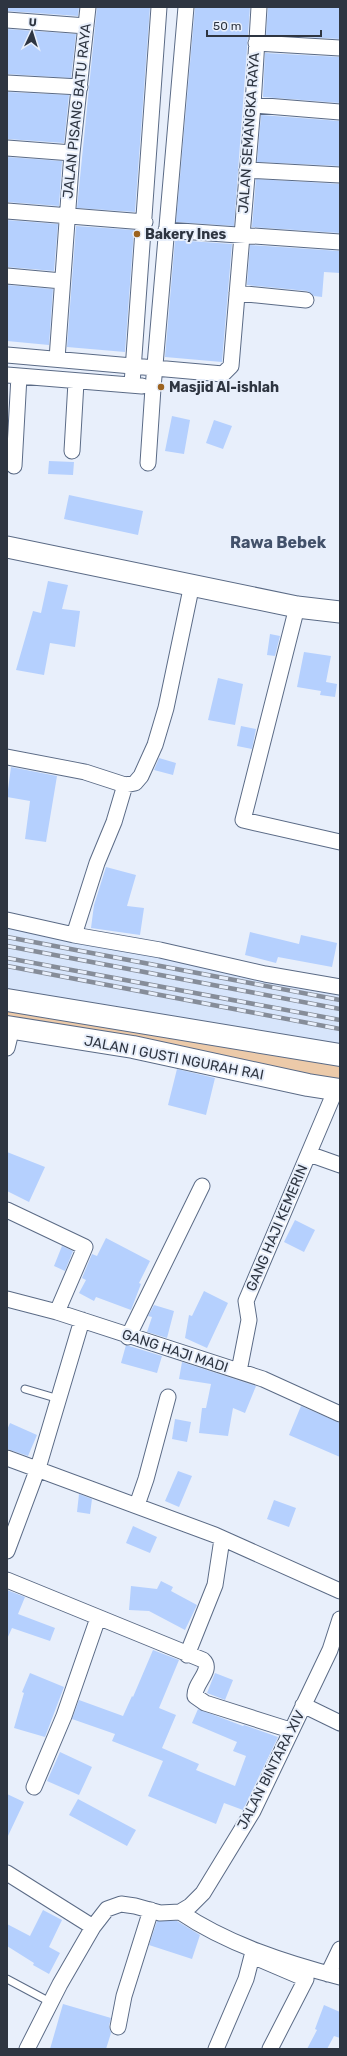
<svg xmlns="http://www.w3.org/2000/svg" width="347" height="2056" font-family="Rubik,sans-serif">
<rect width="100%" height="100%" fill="#e8effb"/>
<path fill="#d7e5fb" d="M7,926L340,986V1055L7,1000Z"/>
<path fill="#eccaa9" d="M7,1000L340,1055V1090L7,1027Z"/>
<path fill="#b5d0fe" d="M7,7H79L78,16L7,11Z
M97,7H150L135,212L77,208Z
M195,7H250L234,226L176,222Z
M268,7H340V39L266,35Z
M7,29L76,34L71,78L7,74Z
M265,53L340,57V103L263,97Z
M7,92L69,95L64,143L7,139Z
M261,115L340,121V166L257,162Z
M7,157L62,161L59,206L7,202Z
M256,179L340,184V233L252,227Z
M7,220L58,224L54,271L7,267Z
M76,226L134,230L125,352L67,347Z
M175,240L232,244L222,362L165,357Z
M250,245L340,251V273L324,272L322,297L314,296L307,291L247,285Z
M7,285L53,289L49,345L7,341Z
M172,416L190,420L184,454L165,451Z
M214,420L232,426L223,449L206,443Z
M49,461L74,462L73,475L48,474Z
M69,495L143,511L138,535L64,519Z
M48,581L68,585L62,609L80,611L75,647L50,643L44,675L16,670L33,611L41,613Z
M270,634L280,636L275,656L267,655Z
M304,652L331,656L326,682L337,684L335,697L320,695L321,691L297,687Z
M218,678L243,684L235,725L208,720Z
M241,726L256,729L252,749L237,746Z
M159,758L176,763L173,775L154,770Z
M11,767L57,776L46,842L25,839L30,801L7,797Z
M106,867L136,875L127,906L144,908L140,935L91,928L94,905Z
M250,932L299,944L301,935L337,943L332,967L278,957L276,963L245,955Z
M177,1069L215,1078L206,1115L168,1105Z
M7,1152L45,1167L29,1202L7,1191Z
M295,1220L315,1230L304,1252L284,1242Z
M106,1238L150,1261L139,1283L141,1284L131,1310L96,1297L94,1301L79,1293L86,1280L82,1278L92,1254L97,1256Z
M62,1246L73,1251L65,1271L54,1266Z
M204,1291L228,1303L207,1348L185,1338L189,1315L192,1316Z
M154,1305L174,1311L167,1338L147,1332L152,1317L148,1316Z
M126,1345L162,1356L157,1373L121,1363Z
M182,1362L256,1386L245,1413L233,1408L228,1436L199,1433L202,1408H206L211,1384L179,1379Z
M301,1406L340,1423V1457L289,1435Z
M175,1419L191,1422L187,1442L172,1439Z
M10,1423L37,1435L28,1456L7,1449V1430Z
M178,1471L192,1476L179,1507L165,1501Z
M79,1494L92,1499L90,1514L77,1512Z
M274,1500L296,1508L289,1527L267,1519Z
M133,1526L157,1537L150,1553L126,1543Z
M161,1581L173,1587L171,1591L197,1605L185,1630L149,1611L129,1610L131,1586L157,1589Z
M7,1590L25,1597L18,1614L55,1628L50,1641L12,1628L7,1639Z
M153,1650L179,1660L159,1708L176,1715L162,1748L199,1764L196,1770L235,1786L246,1756L233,1751L237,1742L192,1723L198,1709L243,1726L244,1725L278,1737L243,1810L224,1803L216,1824L148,1796L163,1761L112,1741L115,1734L72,1719L79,1700L123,1716L132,1696L133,1697Z
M30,1673L64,1687L45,1737L14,1728L24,1693L22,1692Z
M215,1673L233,1680L225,1700L207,1693Z
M60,1752L92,1767L79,1795L47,1781Z
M7,1794L24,1802L7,1838Z
M78,1799L136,1830L127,1846L69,1815Z
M43,1910L62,1920L49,1947L60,1953L49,1974L33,1965L34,1963L7,1946V1924L30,1936Z
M157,1921H177L200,1935L192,1959L149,1945Z
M63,2004L111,2018L109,2026L111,2033L106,2049H50Z
M324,2005L340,2012V2038L334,2036L327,2049H307L317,2030L315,2029Z"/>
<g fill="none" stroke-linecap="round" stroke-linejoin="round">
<g stroke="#5b6b86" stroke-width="9">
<path id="lane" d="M25,1389L59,1399
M7,1979L50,2002"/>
</g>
<g stroke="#5b6b86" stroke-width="17">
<path id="street" d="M7,20L86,26
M256,43L340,48
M7,83L80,87
M253,105L340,112
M7,148L72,153
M247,170L340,175
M7,211L145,222
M166,230L340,242
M7,276L62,281
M237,293L306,300
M7,355L223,374L231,366L253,105L259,7
M57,359L72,153L88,7
M7,375L142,386
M132,384L159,7
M72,451L76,382
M148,463L153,388L186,7
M14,466L19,376
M297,607L243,820L340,842
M7,757L85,772L125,785L135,783L141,776L155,745L166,708L192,584
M7,920L74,935L160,950L265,974L340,987
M74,935L97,863L114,822L125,785
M7,1048L12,1028
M309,1154L340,1165
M7,1210L85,1247L57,1312
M7,1299L57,1312L263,1379L340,1414
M128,1337L202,1186
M239,1371L249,1320L246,1301L336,1089
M7,1458L215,1535L340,1591
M137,1505L146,1479L168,1397
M7,1551L38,1468L82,1320
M7,1580L203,1660C214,1670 194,1683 195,1696L205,1703L290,1730
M187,1655L215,1585L222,1539
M303,1705L340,1723
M34,1787L64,1716L98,1618
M7,1873L93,1927
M180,1912C227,1944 286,1963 340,1977
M328,1974L340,1949
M118,2027L124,1996L151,1910
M27,2049L60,1984L93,1927L107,1909L121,1904L135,1906L160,1913L180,1912L190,1906L203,1893L253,1811L330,1650L340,1619
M216,2049L246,1979L252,1956L306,1979L270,2049"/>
</g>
<g stroke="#5b6b86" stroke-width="23">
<path id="secondary" d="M7,547L297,607L340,612"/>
</g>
<g stroke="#5b6b86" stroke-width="24">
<path id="primary" d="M7,1000L340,1055
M7,1027L133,1047L308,1085L340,1090"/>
</g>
<use href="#lane" stroke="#fff" stroke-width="7"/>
<use href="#street" stroke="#fff" stroke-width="15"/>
<use href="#secondary" stroke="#fff" stroke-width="21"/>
<use href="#primary" stroke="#fff" stroke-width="22"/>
<g stroke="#868d99" stroke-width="4.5">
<path id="rail" d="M7,937L340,1000
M7,946L340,1009
M7,958L340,1020
M7,966L340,1029"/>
</g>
<use href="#rail" stroke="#e8effb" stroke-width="3" stroke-dasharray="9" stroke-linecap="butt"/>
</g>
<g fill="#9c6320" stroke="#e8effb" stroke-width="1.5">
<circle cx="137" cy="234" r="4"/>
<circle cx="161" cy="387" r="4"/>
</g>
<g text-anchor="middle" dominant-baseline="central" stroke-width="4" stroke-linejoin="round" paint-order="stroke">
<g font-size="14" fill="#2e3541" stroke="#e8effb">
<text transform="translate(77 111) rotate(-84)">JALAN PISANG BATU RAYA</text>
<text transform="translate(249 133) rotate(-86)">JALAN SEMANGKA RAYA</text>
<text transform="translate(174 1058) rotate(11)">JALAN I GUSTI NGURAH RAI</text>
<text transform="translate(277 1228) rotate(-67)">GANG HAJI KEMERIN</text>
<text transform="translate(175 1351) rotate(18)">GANG HAJI MADI</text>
<text transform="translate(271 1770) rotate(-63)">JALAN BINTARA XIV</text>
</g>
<g font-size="14" font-weight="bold" fill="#2e3541" stroke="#e8effb" text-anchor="start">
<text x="145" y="234">Bakery Ines</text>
<text x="169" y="387">Masjid Al-ishlah</text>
</g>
<g font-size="16" font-weight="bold" fill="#42516a" stroke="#e8effb">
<text x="278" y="542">Rawa Bebek</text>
</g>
</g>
<rect width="347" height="2056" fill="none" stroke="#2e3541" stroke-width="16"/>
<g transform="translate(32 32) rotate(4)" stroke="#e8effb" stroke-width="3" paint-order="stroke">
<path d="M0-3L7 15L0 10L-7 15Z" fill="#2e3541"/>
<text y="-6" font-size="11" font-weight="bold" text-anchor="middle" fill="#2e3541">U</text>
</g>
<path d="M207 30v6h114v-6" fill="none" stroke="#2e3541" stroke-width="2"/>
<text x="213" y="30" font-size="12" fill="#2e3541" stroke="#e8effb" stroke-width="3" paint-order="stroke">50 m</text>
</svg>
